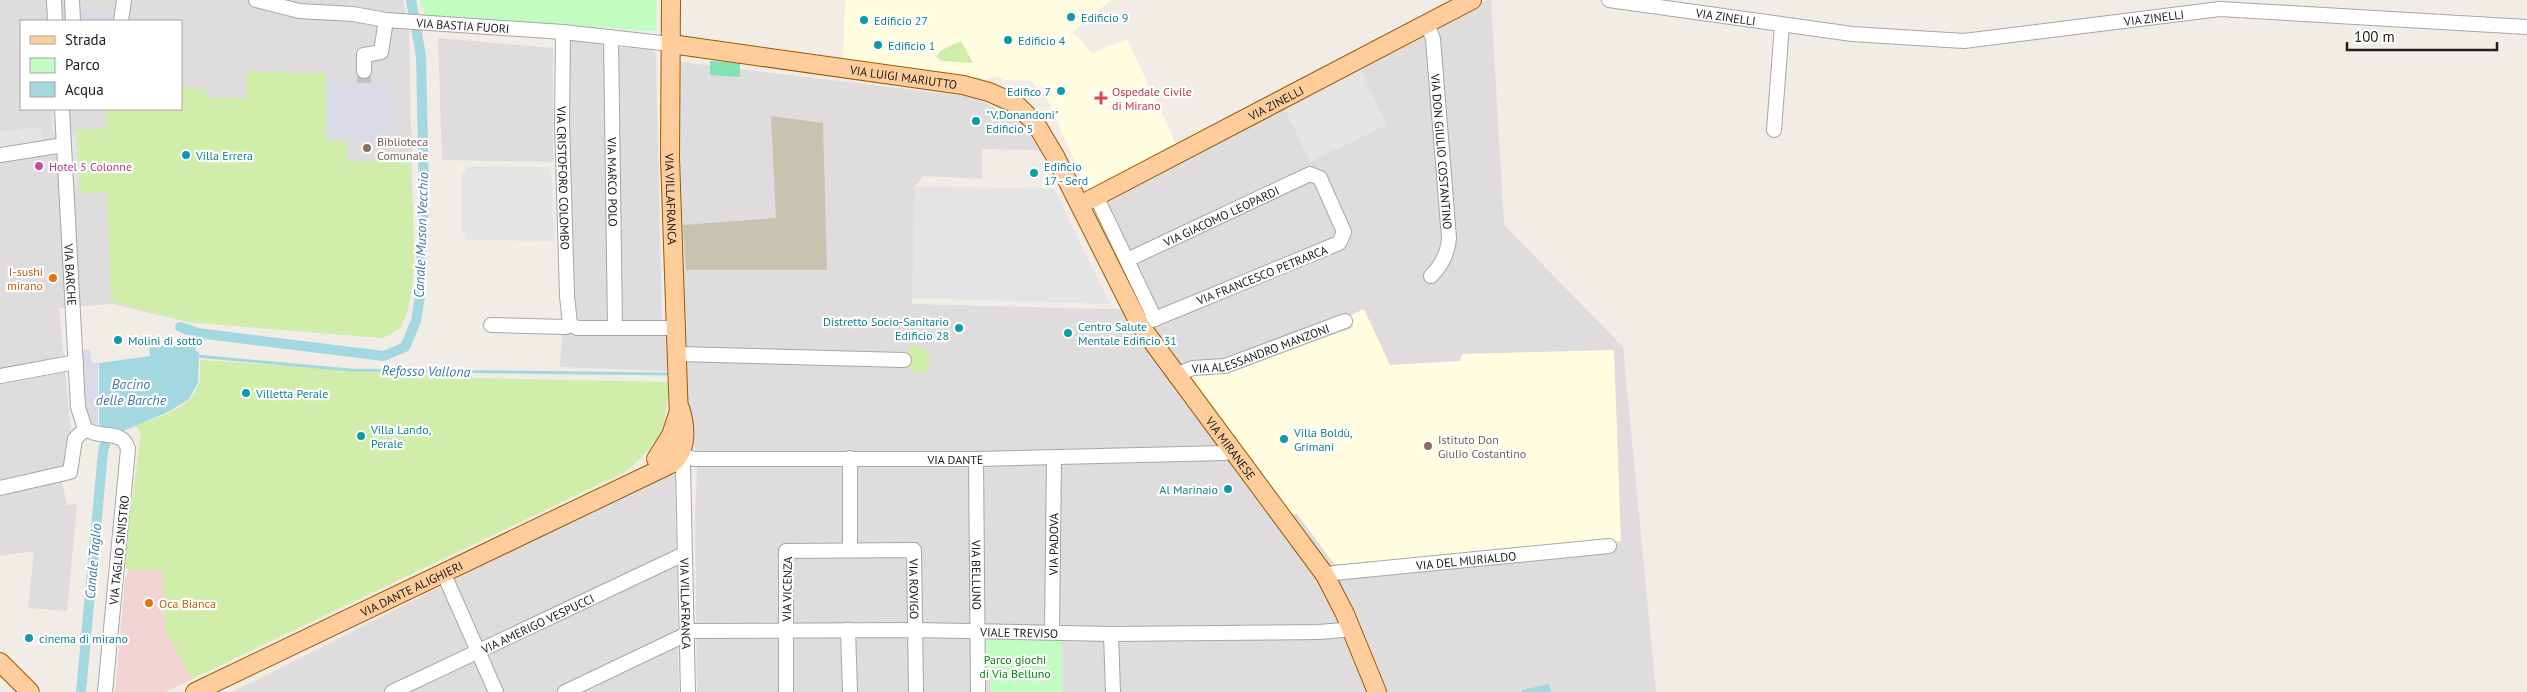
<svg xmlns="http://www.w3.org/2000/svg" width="2527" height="692" font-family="'PT Sans',sans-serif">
<rect width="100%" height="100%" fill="#f1ece5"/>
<path fill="#dedcdd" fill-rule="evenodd" d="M0,0H403L409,30L414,269L410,297L401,327L383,338L188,322L112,304L59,308L72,441L69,470L0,485ZM21,21H181V109H21Z
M1487,0H1491L1504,225L1623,347L1656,692H697L695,514L697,469L695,448L689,435L687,401L677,179L680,62L973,97L1020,121L1039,150L982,149V179L924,176L915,186L912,304L1147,310L1102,202Z
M438,38L553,48V162L442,160Z
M568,40L606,44L612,320H576L568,164Z
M615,47L652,50L656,56L662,322L620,323Z
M562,334H667V371L560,367Z
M668,472L675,476L679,692H232Z
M61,478L67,505L77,504L67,611L28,608L34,551L0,556V491Z"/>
<path fill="#f2d4d5" d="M129,570H163L165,631L192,679L165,692H115L125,580Z"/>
<path fill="#fffce0" d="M845,0H1111L1073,32L1092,53L1127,39L1177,146L1088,192L1042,87L1037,89L1032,81L1004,80L995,76L986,79L843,58Z
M1364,309L1390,365L1460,361L1462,354L1614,350L1621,541L1335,565L1297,514H1290L1188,375L1228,369L1350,329L1353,327L1349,316Z"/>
<path fill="#c6c4b0" d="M771,116L823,123L827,270H686L683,225L776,218Z"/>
<path fill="#d0eda9" d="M961,41L973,63L942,61L936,57L940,51Z
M247,71L326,74L327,140L347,141V161H410C411,207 422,283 402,325C399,330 389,335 383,338L188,322L111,301L107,192L80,194L76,130L107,128L105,109H181V87L206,89L207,98L246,99Z
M911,345L920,346L928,353L930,372H915L906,367L907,355Z
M200,360L473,378L669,382C665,430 664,438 627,471L192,679L165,631L163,570H129L123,566L141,434L136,425C159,416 191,410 199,383C201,377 200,367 200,360Z"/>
<path fill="#c1fcc1" d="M420,0H657L656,31L425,16Z
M985,638L1062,641L1063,692H990L991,677L986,676Z"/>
<path fill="#80e3b5" d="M710,61L740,63V77L710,75Z"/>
<path fill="#e4e4e4" d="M1361,70L1387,125L1310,162L1284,108Z
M50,109H57L58,128L52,134Z
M42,127L43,143L0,150V131Z
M76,133L79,183L71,184L69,137Z
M466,166L551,167L554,241L465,240V233H461L462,173H465Z
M915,186L1054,189L1110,304L912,298Z"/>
<path fill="#dadbe7" d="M76,12L124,14L123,21H70Z
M326,83H389V110H398V118H391V141L327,140Z
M90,349L92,363L98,362V428L91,423L88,416L82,378L80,350Z"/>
<path fill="#a4d8e0" d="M177,344L199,352L198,383L189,399L170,411L121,432L99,429V363L150,356L149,346Z
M1549,684L1551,692H1522V690Z"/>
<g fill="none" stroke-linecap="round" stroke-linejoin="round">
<path stroke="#a4d8e0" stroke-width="3" d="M196,356L351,370L667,374"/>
<path stroke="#a4d8e0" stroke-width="10" d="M180,327L198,333L384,356L405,347L416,321L420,297L424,194L421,56L411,0
M182,358L190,349L198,333
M81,692L103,452L109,430"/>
<path stroke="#c7c3be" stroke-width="14" stroke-dasharray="14 7" stroke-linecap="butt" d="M364,83V71"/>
<g stroke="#a7a7a7" stroke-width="16">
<g id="minor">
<path d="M54,0L55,21"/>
<path d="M72,0L73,21"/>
<path id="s1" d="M256,0L299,11L353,14L386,20L563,32L671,44"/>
<path id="s2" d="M1609,0L1852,34L1964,41L2220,9L2527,27"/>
<path d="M121,21L124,0"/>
<path id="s3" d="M1427,23L1433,39L1449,238C1448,253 1442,265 1431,276"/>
<path id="s4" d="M563,32L562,122L567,296L570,324"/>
<path id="s5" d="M611,37L615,328"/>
<path d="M364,71V55L381,52L386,20"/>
<path id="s6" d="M62,109L78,407L85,429C101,440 122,428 128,449L105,692"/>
<path d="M1774,130L1782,25"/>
<path d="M0,155L64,145"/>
<path d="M1096,196L1155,319"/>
<path id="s7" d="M1127,260L1310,174L1320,178L1344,232L1339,243L1140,325"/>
<path d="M491,325L566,327L570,324L577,328H676"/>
<path d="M677,354L904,360"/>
<path id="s8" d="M1175,375L1193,368L1225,366L1345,321"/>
<path d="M0,376L76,362"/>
<path id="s9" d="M680,455L695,459H976L1225,453L1231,448"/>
<path id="s10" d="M680,455L683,466L688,692"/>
<path id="s11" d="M976,459L978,692"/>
<path d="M0,488L70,472L75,439L85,429"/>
<path d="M850,550V458"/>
<path d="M443,572L496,692"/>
<path id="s12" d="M1325,575L1334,573L1609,546"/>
<path d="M848,630L850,692"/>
<path id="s13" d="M1052,632L1054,458"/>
<path d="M1111,634L1113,692"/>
<path id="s14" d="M392,692L684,554"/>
<path id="s15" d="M565,692L693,631L915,630L1111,634L1319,632L1343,630L1351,627"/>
<path id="s16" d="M786,692V551L914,550L916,692"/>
</g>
</g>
<g stroke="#9b5b00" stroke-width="20">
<g id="major">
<path id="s17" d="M671,0L670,158L679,419"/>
<path id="s18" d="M671,44L963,85L989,92L1016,104L1036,124L1055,156L1140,325L1325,575L1345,614L1377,692"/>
<path id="s19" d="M1080,205L1472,0"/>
<path d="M656,459L671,435L679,411"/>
<path d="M0,662L30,692"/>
<path id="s20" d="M195,692L671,464C688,451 686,426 680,408"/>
</g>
</g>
<use href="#minor" stroke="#fff" stroke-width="14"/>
<use href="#major" stroke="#ffcc9c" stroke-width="18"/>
</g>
<g fill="#0f9aa8" stroke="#fff" stroke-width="2">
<circle cx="1071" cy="17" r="5"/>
<circle cx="864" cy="20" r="5"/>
<circle cx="1008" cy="40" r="5"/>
<circle cx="878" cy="45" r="5"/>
<circle cx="1061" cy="91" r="5"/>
<circle cx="976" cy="121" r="5"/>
<circle cx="186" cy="155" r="5"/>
<circle cx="1034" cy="173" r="5"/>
<circle cx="959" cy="328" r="5"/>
<circle cx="1068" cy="333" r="5"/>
<circle cx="118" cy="340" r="5"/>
<circle cx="246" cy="393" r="5"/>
<circle cx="361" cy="436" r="5"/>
<circle cx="1284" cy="439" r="5"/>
<circle cx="1228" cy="489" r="5"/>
<circle cx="29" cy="638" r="5"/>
</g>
<path fill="#e0444e" stroke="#fff" stroke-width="2" d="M1098.5 90.5h5v5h5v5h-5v5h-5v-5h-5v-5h5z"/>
<g fill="#8d6e63" stroke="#fff" stroke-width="2">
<circle cx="367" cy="148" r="5"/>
<circle cx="1428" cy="446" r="5"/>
</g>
<circle fill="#d1479c" stroke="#fff" stroke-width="2" cx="39" cy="166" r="5"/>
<g fill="#e8710a" stroke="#fff" stroke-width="2">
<circle cx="53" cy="278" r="5"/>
<circle cx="149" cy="603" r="5"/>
</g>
<g text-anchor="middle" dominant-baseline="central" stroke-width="4.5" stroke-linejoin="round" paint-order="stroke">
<g font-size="12" fill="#202020" stroke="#fff">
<text stroke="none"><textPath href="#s2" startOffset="549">VIA ZINELLI</textPath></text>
<text stroke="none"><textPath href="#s2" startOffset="118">VIA ZINELLI</textPath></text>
<text stroke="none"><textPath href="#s1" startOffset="209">VIA BASTIA FUORI</textPath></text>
<text stroke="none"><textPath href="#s18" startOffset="235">VIA LUIGI MARIUTTO</textPath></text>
<text stroke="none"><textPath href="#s19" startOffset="221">VIA ZINELLI</textPath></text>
<text stroke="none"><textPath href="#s3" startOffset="130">VIA DON GIULIO COSTANTINO</textPath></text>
<text stroke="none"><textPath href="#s4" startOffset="146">VIA CRISTOFORO COLOMBO</textPath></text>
<text stroke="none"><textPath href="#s5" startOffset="145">VIA MARCO POLO</textPath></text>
<text stroke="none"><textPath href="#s17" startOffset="199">VIA VILLAFRANCA</textPath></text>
<text stroke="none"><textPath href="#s7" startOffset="104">VIA GIACOMO LEOPARDI</textPath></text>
<text stroke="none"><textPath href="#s6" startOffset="166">VIA BARCHE</textPath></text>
<text transform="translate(1262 275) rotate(-22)">VIA FRANCESCO PETRARCA</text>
<text stroke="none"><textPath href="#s8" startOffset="90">VIA ALESSANDRO MANZONI</textPath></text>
<text stroke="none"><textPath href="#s18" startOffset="759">VIA MIRANESE</textPath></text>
<text stroke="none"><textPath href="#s9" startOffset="276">VIA DANTE</textPath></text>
<text stroke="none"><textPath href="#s13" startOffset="88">VIA PADOVA</textPath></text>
<text transform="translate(119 550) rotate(-84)">VIA TAGLIO SINISTRO</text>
<text stroke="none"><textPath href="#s12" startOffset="142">VIA DEL MURIALDO</textPath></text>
<text stroke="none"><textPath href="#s11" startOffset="116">VIA BELLUNO</textPath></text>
<text stroke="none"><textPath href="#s20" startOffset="240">VIA DANTE ALIGHIERI</textPath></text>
<text transform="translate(787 589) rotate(-89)">VIA VICENZA</text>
<text stroke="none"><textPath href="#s16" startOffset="308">VIA ROVIGO</textPath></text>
<text stroke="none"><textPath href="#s10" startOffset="149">VIA VILLAFRANCA</textPath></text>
<text stroke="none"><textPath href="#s14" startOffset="161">VIA AMERIGO VESPUCCI</textPath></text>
<text stroke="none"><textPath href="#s15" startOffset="468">VIALE TREVISO</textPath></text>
</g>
<g font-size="12" fill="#0d838f" stroke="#fff" text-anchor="start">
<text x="1081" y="17">Edificio 9</text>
<text x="874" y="20">Edificio 27</text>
<text x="1018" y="40">Edificio 4</text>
<text x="888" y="45">Edificio 1</text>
<text x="1051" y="91" text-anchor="end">Edifico 7</text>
<text x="986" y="114">"V.Donandoni"<tspan x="986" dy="14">Edificio 5</tspan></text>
<text x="196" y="155">Villa Errera</text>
<text x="1044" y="166">Edificio<tspan x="1044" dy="14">17 - Serd</tspan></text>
<text x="949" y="321" text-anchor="end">Distretto Socio-Sanitario<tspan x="949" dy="14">Edificio 28</tspan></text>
<text x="1078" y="326">Centro Salute<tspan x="1078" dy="14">Mentale Edificio 31</tspan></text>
<text x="128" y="340">Molini di sotto</text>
<text x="256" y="393">Villetta Perale</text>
<text x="371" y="429">Villa Lando,<tspan x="371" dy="14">Perale</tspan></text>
<text x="1294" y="432">Villa Boldù,<tspan x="1294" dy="14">Grimani</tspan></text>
<text x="1218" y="489" text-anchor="end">Al Marinaio</text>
<text x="39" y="638">cinema di mirano</text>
</g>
<g font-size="12" fill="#be3a42" stroke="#fff" text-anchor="start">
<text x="1112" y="91">Ospedale Civile<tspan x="1112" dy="14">di Mirano</tspan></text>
</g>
<g font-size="12" fill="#785e54" stroke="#fff" text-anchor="start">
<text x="377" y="141">Biblioteca<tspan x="377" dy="14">Comunale</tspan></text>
<text x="1438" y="439">Istituto Don<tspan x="1438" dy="14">Giulio Costantino</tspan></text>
</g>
<g font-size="12" fill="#b23c85" stroke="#fff" text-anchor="start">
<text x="49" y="166">Hotel 5 Colonne</text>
</g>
<g font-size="12" fill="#c56008" stroke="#fff" text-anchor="end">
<text x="43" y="271">I-sushi<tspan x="43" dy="14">mirano</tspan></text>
<text x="159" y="603" text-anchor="start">Oca Bianca</text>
</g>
<g font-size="12" fill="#068506" stroke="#fff">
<text x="1015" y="659">Parco giochi<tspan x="1015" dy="14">di Via Belluno</tspan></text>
</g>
<g font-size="14" font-style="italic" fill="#417ba5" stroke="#fff">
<text transform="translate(421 235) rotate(-88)">Canale Muson Vecchio</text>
<text transform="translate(426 371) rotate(1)">Refosso Vallona</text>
<text x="131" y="384">Bacino<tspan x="131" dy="16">delle Barche</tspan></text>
<text transform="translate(93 561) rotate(-85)">Canale Taglio</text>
</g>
</g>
<rect x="20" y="20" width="162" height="90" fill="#ffffff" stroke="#a6a6a6"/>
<rect x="30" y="36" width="25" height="8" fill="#ffcc9c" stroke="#a6a6a6"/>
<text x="65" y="45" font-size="15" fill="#202020">Strada</text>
<rect x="30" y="58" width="25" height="15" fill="#c1fcc1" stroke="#a6a6a6"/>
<text x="65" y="70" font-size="15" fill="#202020">Parco</text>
<rect x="30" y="82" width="25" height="15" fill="#a4d8e0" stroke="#a6a6a6"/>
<text x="65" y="95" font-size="15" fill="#202020">Acqua</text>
<path d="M2347 42v8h150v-8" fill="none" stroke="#202020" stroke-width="2.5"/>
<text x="2354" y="42" font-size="15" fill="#202020" stroke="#ffffff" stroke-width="4" paint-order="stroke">100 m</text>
</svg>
